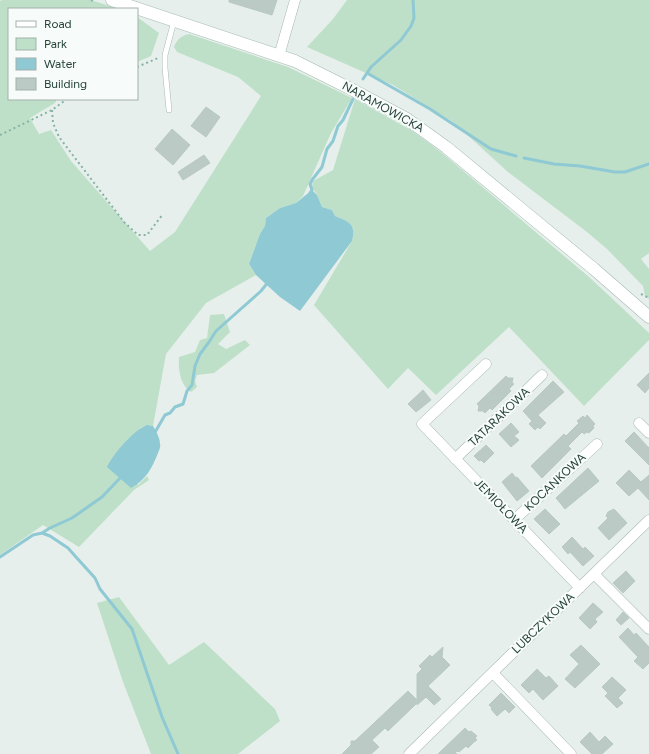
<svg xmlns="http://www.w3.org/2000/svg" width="649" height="754" font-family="Figtree,sans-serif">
<rect width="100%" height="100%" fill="#e6efeb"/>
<path fill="#bfe0c8" d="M2,0H91L119,9H9V99H57L55,103L30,118L39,134L51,130L71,161L150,251L175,232L261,96L238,77L177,52L174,47C177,39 181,36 189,34L288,67L352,98L331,133L303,196L296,203L280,208L266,218L265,226L260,234L249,264L256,275L206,303L166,354L153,426C145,425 140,427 136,433L138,485L147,476L149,480L134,490L79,547L43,525L0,555V1Z
M347,0H649V253L641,259L649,269V299L645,296L643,286L607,249L587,232L508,172L453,122L393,85L307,47L333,19Z
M137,17L159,33L151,56L137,62Z
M355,99L411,130L442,153L589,277L649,333V340L584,406L509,327L436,395L408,368L388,389L314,305L352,241C356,224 350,222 335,216L332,210L322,207L317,195L312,187L313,181L333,170Z
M224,314L230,332L218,344L226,349L245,340L250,345L214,373L197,375L195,381L197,387L191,392C180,385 178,369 179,357L195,352L200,340L207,338L210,315Z
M119,597L169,665L204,642L275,709L280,721L238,754H151L123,682L97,603Z"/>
<path fill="#8ec9d4" d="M312,190L317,195L322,207L332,210L335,216C350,222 356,224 352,241L300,311L280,297L269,287L256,275L249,264L260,234L265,226L266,218L280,208L296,203Z
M147,425L153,426C156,431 160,438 160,444C161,447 159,450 158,453C152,468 146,480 131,488L107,467C113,454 134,430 147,425Z"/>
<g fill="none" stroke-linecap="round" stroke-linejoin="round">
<path stroke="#8ec9d4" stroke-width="3" d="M367,73L430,109L491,149L516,156
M363,79L371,67L401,40L411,26L414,18L413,0
M524,158L554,164L580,166L615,172H625L649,164
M310,193L312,190L310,184L312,180L322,167L327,149L333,141L338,126L343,120L353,99
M154,434L165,415L170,413L175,407L183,404L187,391L192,385L195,366L200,354L209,342L216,331L261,291L269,281
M42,533L50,536L68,548L76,557L95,578L100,589L132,629L162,717L178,754
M0,557L33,535L42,533L50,528L72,518L102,497L122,476"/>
</g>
<path fill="#bbcac4" stroke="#b8c9c2" d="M229,0H277L272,15L229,2Z
M206,107L220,117L206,137L191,126Z
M172,129L190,145L173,165L155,149Z
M204,155L210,163L183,180L178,172Z
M649,373V388L645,393L637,385Z
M506,376L508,378H513L512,383L514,384L509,389L511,391L492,410L490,408L485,413L483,411H478L479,406L477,404Z
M553,381L564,392L538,415L546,423L540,429L538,427L535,430L529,424L532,421L523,411Z
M423,390L431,400L416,412L408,404Z
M587,415L595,424L593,426L594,428L589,433L587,432L584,434L582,432L568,446L571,449L542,478L531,466L564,434L566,436L579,423L577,421L583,416L585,418Z
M511,423L519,432L514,436L519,440L511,447L499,434Z
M634,432L649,448V465L625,441Z
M486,445L494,453L484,463L481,460L479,461L474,456Z
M588,468L599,481L565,509L556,498Z
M629,470L641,482L649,475V500L638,488L629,496L616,483Z
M512,473L516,478L517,477L529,491L517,501L502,482Z
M545,509L560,524L549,534L534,519Z
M614,509L627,523L609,540L598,528L608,518L606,516L608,512Z
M572,537L583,549L585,547L594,556L583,566L570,552L568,554L562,547Z
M626,571L635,581L623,593L613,583Z
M593,603L603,612L595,619L597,622L590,629L579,618Z
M623,612L629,618L621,625L616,620Z
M628,628L634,635L636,633L649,647V663L643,669L634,661L638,657L619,637Z
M581,645L600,664L575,688L565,679L579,664L570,655Z
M443,647L442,657L450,665L428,686L441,699L434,705L426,697L417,705V703L388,731L385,728L372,740L379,747L371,754H342L351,745V741H355L408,691L417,700V674L422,669L419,666L430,655L432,657Z
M537,669L546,678L549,676L558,686L543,700L533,689L529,693L521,685Z
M612,677L626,690L618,698L623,703L617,708L605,696L608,693L602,687Z
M501,693L515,707L509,713L505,709L497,716L491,709L492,708L489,705Z
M465,728L469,732L471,731L477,736L475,738L477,740L474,742L468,748L466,746L459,752L457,751L455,753L457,754H438Z
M590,732L599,742L605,736L613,744L602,754H592L580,742Z"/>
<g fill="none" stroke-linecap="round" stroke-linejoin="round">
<g stroke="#a8b8b2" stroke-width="6">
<path id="lane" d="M169,110L165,68V55L174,21"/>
</g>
<g stroke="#a8b8b2" stroke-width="11">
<path id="street" d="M279,56L295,0
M486,364L422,424L580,588
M639,423L649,433
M455,459L542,375
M514,520L597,444
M594,574L649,629
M493,673L571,754
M409,754L649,520"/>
</g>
<g stroke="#a4bbb3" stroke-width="13">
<path id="secondary" d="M112,0L295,61L351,89L407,119L446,147L594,269L649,317"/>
</g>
<path stroke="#86b3a5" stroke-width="2" stroke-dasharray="2 3" stroke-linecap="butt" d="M91,0L93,1
M137,67L158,58
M52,110L53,123L59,137L124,222L138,235H147L163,214
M0,135L52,110L67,99
M641,294L649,298"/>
<use href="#lane" stroke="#fff" stroke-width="5"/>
<use href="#street" stroke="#fff" stroke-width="10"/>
<use href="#secondary" stroke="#fff" stroke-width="12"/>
</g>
<g text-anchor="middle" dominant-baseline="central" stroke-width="4" stroke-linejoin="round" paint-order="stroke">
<g font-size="12" fill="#24423a" stroke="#f7fbf9">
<text transform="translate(383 107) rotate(29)">NARAMOWICKA</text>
<text transform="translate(499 417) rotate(-44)">TATARAKOWA</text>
<text transform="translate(555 482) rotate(-43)">KOCANKOWA</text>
<text transform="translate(501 506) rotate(46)">JEMIOŁOWA</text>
<text transform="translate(543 623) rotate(-44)">LUBCZYKOWA</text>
</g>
</g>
<rect x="8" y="8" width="130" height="92" fill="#f7fbf9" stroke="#a3b1ad"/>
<rect x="16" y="21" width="20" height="6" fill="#ffffff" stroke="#a3b1ad"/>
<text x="44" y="28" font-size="12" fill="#24423a">Road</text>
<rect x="16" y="38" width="20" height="12" fill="#bfe0c8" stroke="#a3b1ad"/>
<text x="44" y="48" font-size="12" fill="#24423a">Park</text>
<rect x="16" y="58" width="20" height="12" fill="#8ec9d4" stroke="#a3b1ad"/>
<text x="44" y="68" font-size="12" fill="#24423a">Water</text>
<rect x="16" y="78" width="20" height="12" fill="#bbcac4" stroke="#a3b1ad"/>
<text x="44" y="88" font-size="12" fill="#24423a">Building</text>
</svg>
